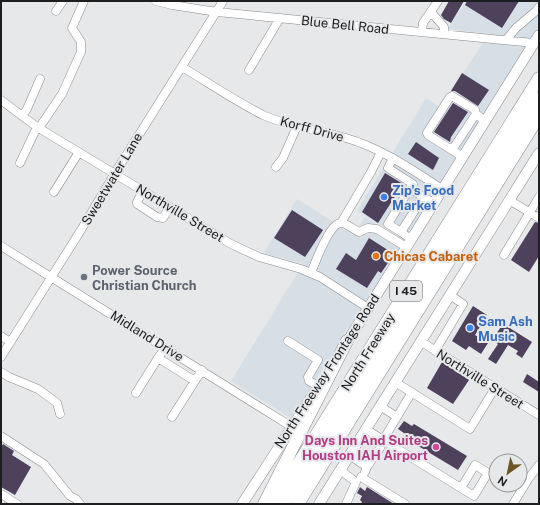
<svg xmlns="http://www.w3.org/2000/svg" width="540" height="505" font-family="'Public Sans',sans-serif">
<rect width="100%" height="100%" fill="#e6e8ea"/>
<path fill="#d6dee6" d="M466,1H539V27L405,240L357,211L426,98L440,107L489,34L448,29Z
M297,199L354,235L365,217L404,242L291,418L231,381L303,264L264,253Z"/>
<path fill="#4d415c" d="M449,1H464L451,23L444,19L441,15Z
M467,1H519L502,28L465,5Z
M462,73L489,90L478,106L455,91H451Z
M453,103L468,112L451,137L450,142L434,132Z
M416,142L439,158L433,170L408,154Z
M385,173L403,184L378,223L362,212Z
M292,210L323,230L305,257L274,238Z
M535,222L539,223V256L529,272L511,260Z
M369,238L394,254L381,273L378,271L367,288L336,269L346,253L356,260Z
M473,306L487,315L475,335L488,343L481,354L469,346L466,350L452,341Z
M503,324L532,342L522,358L516,354L518,351L508,345L496,364L488,359L498,344L492,340Z
M442,362L469,380L453,404L427,388Z
M527,374L539,382V392L523,382Z
M404,421L412,426L414,424L467,456L458,470L405,438L407,435L398,429Z
M3,444L14,451L12,455L31,467L15,495L1,487V447Z
M360,487L365,491L367,487L394,504H361L362,502L360,500L362,496L357,493Z"/>
<g fill="none" stroke-linecap="round" stroke-linejoin="round">
<g stroke="#888a8c" stroke-width="9">
<path id="minor" d="M156,1L172,5L217,12L534,43
M56,11L63,1
M431,12L444,27V34
M422,32L423,23L438,1
M506,40L516,28L536,11L539,7
M182,67C209,83 235,101 263,115C290,127 318,130 346,138C381,148 411,169 442,189
M249,70L280,18
M1,100L37,127L231,244L259,257L301,269L320,277L368,308
M22,116L27,109L40,79
M39,128L62,94L81,52V42L72,28L84,1
M452,150L476,114
M463,157L428,135L427,133L450,97L452,96L475,110L476,114L485,121
M393,158L388,168L413,184
M20,163L37,127
M276,167L283,158L297,126
M143,191L137,202V204L157,217L163,218L170,207
M54,192L79,152
M509,200L539,218
M341,223L371,172L381,152
M401,232L388,224L410,188L423,197
M411,239L401,232L423,197L433,203
M1,246L292,427
M504,255L539,197
M311,273C315,263 329,225 340,223C346,222 354,230 359,232L368,228L377,229L406,247
M1,336L10,342
M288,341L318,360L308,377L309,381L318,386
M420,341L539,415
M165,348L158,358L195,381
M435,351L463,304L450,295
M1,357L81,230L115,173L223,1
M1,372L9,377L38,389L57,403L60,414
M395,382L470,429L495,388
M136,393L158,358
M172,417L202,370
M397,417L412,392
M366,429L383,440L397,417L380,406
M1,436L44,464L70,496L76,499L80,504
M349,455L367,467L365,472
M367,467L380,448L383,440L474,496L488,473L475,465L461,488
M340,470L356,482L346,504
M361,477L405,504
M1,494L17,504
M513,504L529,478L539,465"/>
</g>
<g stroke="#888a8c" stroke-width="11">
<path id="major" d="M344,347L539,35
M242,504L320,384
M319,504L539,153"/>
</g>
<g stroke="#888a8c" stroke-width="13">
<path id="highway" d="M264,504L347,341
M273,504L539,78
M284,504L539,98
M298,504L539,116"/>
</g>
<use href="#minor" stroke="#fff" stroke-width="8"/>
<use href="#major" stroke="#fff" stroke-width="10"/>
<use href="#highway" stroke="#fff" stroke-width="12"/>
</g>
<g fill="#3f7fe0" stroke="#e6e8ea" stroke-width="1.5">
<circle cx="384" cy="197" r="4"/>
<circle cx="470" cy="328" r="4"/>
</g>
<circle fill="#e8710a" stroke="#e6e8ea" stroke-width="1.5" cx="376" cy="256" r="4"/>
<circle fill="#6b7280" stroke="#e6e8ea" stroke-width="1.5" cx="84" cy="277" r="4"/>
<circle fill="#d1479c" stroke="#e6e8ea" stroke-width="1.5" cx="436" cy="447" r="4"/>
<g text-anchor="middle" dominant-baseline="central" stroke-width="4" stroke-linejoin="round" paint-order="stroke">
<rect fill="#e6e8ea" stroke="#595b5c" stroke-width="1" x="390" y="281" width="32" height="20" rx="3"/>
<g font-size="12" font-weight="bold" fill="#1d1e1f">
<text x="406" y="291">I 45</text>
</g>
<g font-size="13" fill="#1d1e1f" stroke="#e6e8ea">
<text transform="translate(345 25) rotate(6)">Blue Bell Road</text>
<text transform="translate(312 129) rotate(15)">Korff Drive</text>
<text transform="translate(112 179) rotate(-59)">Sweetwater Lane</text>
<text transform="translate(180 213) rotate(31)">Northville Street</text>
<text transform="translate(147 336) rotate(32)">Midland Drive</text>
<text transform="translate(368 352) rotate(-58)">North Freeway</text>
<text transform="translate(327 371) rotate(-57)">North Freeway Frontage Road</text>
<text transform="translate(480 379) rotate(32)">Northville Street</text>
</g>
<g font-size="13" font-weight="bold" fill="#366cbe" stroke="#e6e8ea" text-anchor="start">
<text x="392" y="190">Zip's Food<tspan x="392" dy="15">Market</tspan></text>
<text x="478" y="321">Sam Ash<tspan x="478" dy="15">Music</tspan></text>
</g>
<g font-size="13" font-weight="bold" fill="#c56008" stroke="#e6e8ea" text-anchor="start">
<text x="384" y="256">Chicas Cabaret</text>
</g>
<g font-size="13" font-weight="bold" fill="#5b616d" stroke="#e6e8ea" text-anchor="start">
<text x="92" y="270">Power Source<tspan x="92" dy="15">Christian Church</tspan></text>
</g>
<g font-size="13" font-weight="bold" fill="#b23c85" stroke="#e6e8ea" text-anchor="end">
<text x="428" y="440">Days Inn And Suites<tspan x="428" dy="15">Houston IAH Airport</tspan></text>
</g>
</g>
<rect width="540" height="505" fill="none" stroke="#1d1e1f" stroke-width="4"/>
<g transform="translate(508 473) rotate(213)"><circle r="19" fill="#e6e8ea" stroke="#969799"/>
<path d="M0-3L7 15L0 10L-7 15Z" fill="#6d5526"/>
<text y="-6" font-size="11" font-weight="bold" text-anchor="middle" fill="#1d1e1f">N</text>
</g>
</svg>
